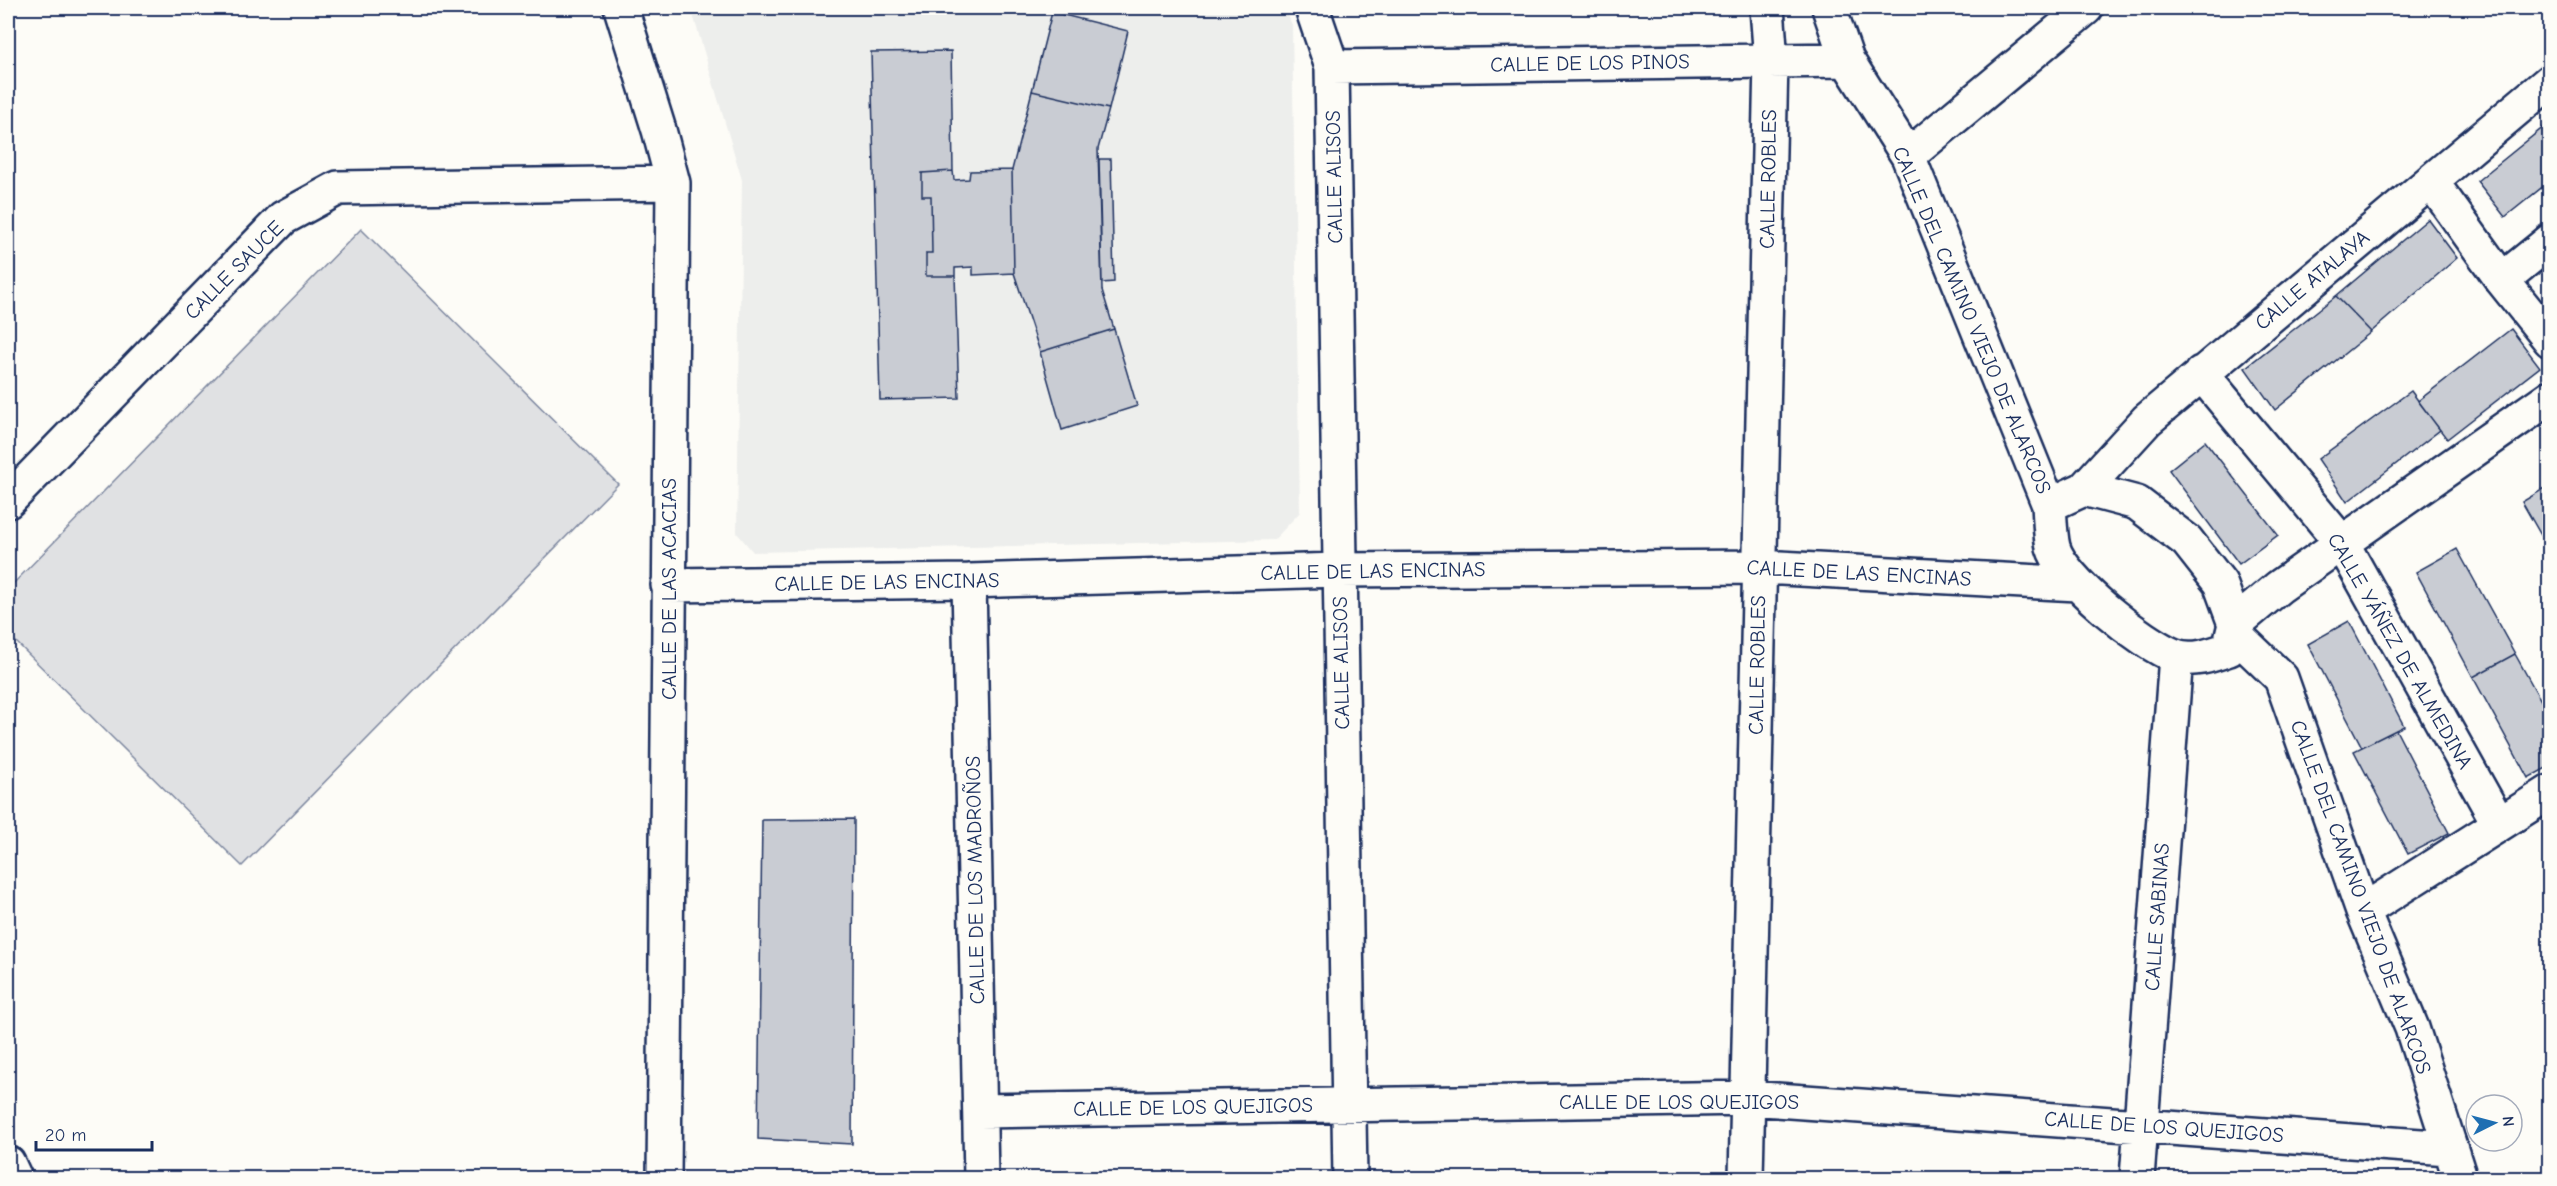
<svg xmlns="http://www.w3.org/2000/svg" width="2557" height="1186" font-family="'Comic Neue',sans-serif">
<rect width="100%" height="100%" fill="#fdfcf7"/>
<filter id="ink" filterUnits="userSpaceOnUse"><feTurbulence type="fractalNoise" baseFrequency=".0167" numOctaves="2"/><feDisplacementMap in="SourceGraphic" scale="12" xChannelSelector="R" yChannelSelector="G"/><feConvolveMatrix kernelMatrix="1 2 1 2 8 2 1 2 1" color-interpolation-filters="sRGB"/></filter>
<g filter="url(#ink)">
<path fill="#edeeec" d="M691,8H1285L1292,25L1300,512L1274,540L753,552L737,533L742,180Z"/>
<path fill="#e0e1e3" stroke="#7e88a0" stroke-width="1.5" d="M361,229L618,484L242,866L8,634V589Z"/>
<path fill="#c9ccd3" stroke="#1b2f5e" stroke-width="1.5" d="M1052,12L1128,31L1109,109L1032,91Z
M951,51L953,171L922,173V196H931L932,253H926V276H955L959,398L880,400L871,52Z
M1032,91L1109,109L1098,149L1102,290L1114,329L1040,352L1014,273L1012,170Z
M2550,122V181L2505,217L2477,181Z
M1099,159H1111L1114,282L1102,283Z
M1012,170L1014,273L973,275V267L955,268V276H926V253H932L931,196H922V173L953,171L954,180L969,179L970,171Z
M2428,219L2457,258L2371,332L2336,296Z
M2336,296L2371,332L2275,410L2245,368Z
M1114,329L1137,406L1062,430L1040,352Z
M2511,329L2540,367L2447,439L2418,401Z
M2411,391L2440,430L2347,502L2318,459Z
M2205,441L2278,535L2239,564L2169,470Z
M2550,485V551L2522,502Z
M2457,549L2515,654L2473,677L2416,572Z
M2349,621L2404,726L2362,747L2308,644Z
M2515,654L2550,717V766L2528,778L2473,677Z
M2396,730L2449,833L2408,854L2354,751Z
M854,819L852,1144L758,1139L762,820Z"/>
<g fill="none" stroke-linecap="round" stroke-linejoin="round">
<g stroke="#1b2f5e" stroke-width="38">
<path id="minor" d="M621,8L659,130L673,183L664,1178
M1312,8L1332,67L1350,1178
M1829,8L1847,60L1908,156L2049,505C2050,518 2050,534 2053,547C2062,580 2143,644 2175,656C2193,662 2212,655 2229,649L2235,624L2220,583L2187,541L2137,503L2084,489L2049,505
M1332,67L1847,60
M1908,156L2086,8
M2431,181L2502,280L2550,340
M2502,280L2550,241
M2201,373L2342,543L2499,824
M2084,489L2147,420L2550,81
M8,501L283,218L338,188L673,183
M969,581L981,1178
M668,585L969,581L1339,570L1760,567L2078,584
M2235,624L2279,587L2550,397
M2234,633L2281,678L2363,911L2412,1028L2460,1178
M2363,911L2550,792
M980,1111L1748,1098L2449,1148
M1746,1178L1771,61L1767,8
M2137,1178L2176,656"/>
</g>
<g stroke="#1b2f5e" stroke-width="38">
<path id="trunk" d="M8,1163L15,1178"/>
</g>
<use href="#minor" stroke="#fdfcf7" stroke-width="33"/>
<use href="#trunk" stroke="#fdfcf7" stroke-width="33"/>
</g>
</g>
<g text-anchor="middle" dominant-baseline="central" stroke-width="4.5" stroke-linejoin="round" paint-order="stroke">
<g font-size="21" fill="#1b2f5e" stroke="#fdfcf7">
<text transform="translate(1590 63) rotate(-1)">CALLE DE LOS PINOS</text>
<text transform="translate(1334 177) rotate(-91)">CALLE ALISOS</text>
<text transform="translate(1768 179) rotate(-89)">CALLE ROBLES</text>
<text transform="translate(234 270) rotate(-45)">CALLE SAUCE</text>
<text transform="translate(2312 280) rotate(-40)">CALLE ATALAYA</text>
<text transform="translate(1972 320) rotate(67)">CALLE DEL CAMINO VIEJO DE ALARCOS</text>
<text transform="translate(1373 571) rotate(-1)">CALLE DE LAS ENCINAS</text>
<text transform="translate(1859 573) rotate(3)">CALLE DE LAS ENCINAS</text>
<text transform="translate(887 582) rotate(-1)">CALLE DE LAS ENCINAS</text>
<text transform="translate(669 589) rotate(-90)">CALLE DE LAS ACACIAS</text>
<text transform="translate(2400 651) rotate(60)">CALLE YÁÑEZ DE ALMEDINA</text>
<text transform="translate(1341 663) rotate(-91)">CALLE ALISOS</text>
<text transform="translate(1757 665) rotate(-89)">CALLE ROBLES</text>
<text transform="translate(975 880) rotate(-91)">CALLE DE LOS MADROÑOS</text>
<text transform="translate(2361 897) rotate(70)">CALLE DEL CAMINO VIEJO DE ALARCOS</text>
<text transform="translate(2157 917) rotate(-86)">CALLE SABINAS</text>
<text x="1679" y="1102">CALLE DE LOS QUEJIGOS</text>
<text transform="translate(1193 1107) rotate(-1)">CALLE DE LOS QUEJIGOS</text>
<text transform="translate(2164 1127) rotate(4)">CALLE DE LOS QUEJIGOS</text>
</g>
</g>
<rect width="2557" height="1186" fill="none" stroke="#fdfcf7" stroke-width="30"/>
<rect x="15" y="15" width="2527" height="1156" fill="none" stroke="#1b2f5e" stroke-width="2" filter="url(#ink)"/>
<g transform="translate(2494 1123) rotate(84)"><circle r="28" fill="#fdfcf7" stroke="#a3aaba" stroke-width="1.5"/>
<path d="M0-4.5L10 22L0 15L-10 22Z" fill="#1f6fb2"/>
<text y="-9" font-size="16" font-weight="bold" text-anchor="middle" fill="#1b2f5e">N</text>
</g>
<path d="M36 1141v9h116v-9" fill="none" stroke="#1b2f5e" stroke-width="3"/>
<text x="45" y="1141" font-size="18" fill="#1b2f5e" stroke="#fdfcf7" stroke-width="4.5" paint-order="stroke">20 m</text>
</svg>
